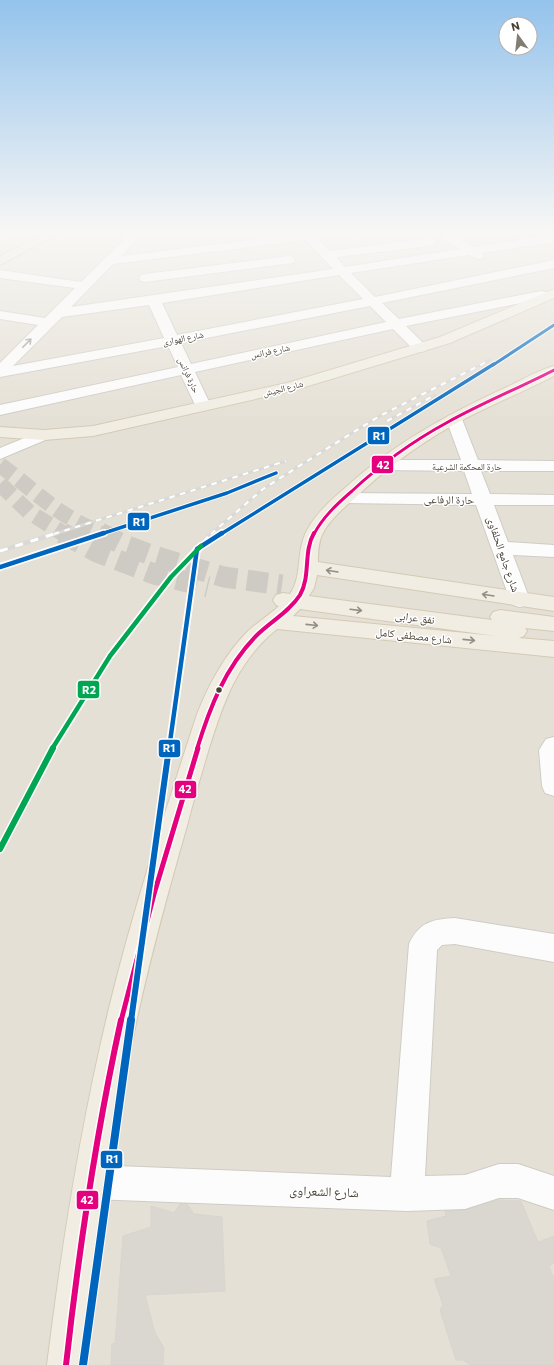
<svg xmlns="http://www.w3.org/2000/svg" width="554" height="1365" font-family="Commissioner,'Noto Naskh Arabic',sans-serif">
<rect width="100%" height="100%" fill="#f0eee8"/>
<path fill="#e5e0d5" d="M0,231H554V1365H0Z"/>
<path fill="#dad7d1" stroke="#d8d5ce" d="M499,1200L521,1201L538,1242L554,1236V1263L549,1266L554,1279V1365H470L463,1360H456L440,1310L443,1305L434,1279L451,1276L441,1248L430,1244L427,1221L446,1216L445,1211L465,1210Z
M180,1204H187L194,1214L222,1217L225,1291L145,1295L155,1333L164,1348L163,1365H111L112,1344L115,1343L123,1236L151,1227V1206L174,1213Z"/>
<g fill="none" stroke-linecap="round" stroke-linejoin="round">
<path stroke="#cecbc4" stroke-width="16" stroke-dasharray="16 8" stroke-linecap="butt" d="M0,465C24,482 46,504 72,519C81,525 92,529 102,534
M0,484L29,512L64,534"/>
<path stroke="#cecbc4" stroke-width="21" stroke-dasharray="21 10" stroke-linecap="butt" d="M62,533L97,552L154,574L208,587
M100,533L124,545L154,556L224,577L282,585"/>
<g stroke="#ceccc6" stroke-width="2">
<path id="minor" d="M133,231H145L121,256L300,234L298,231H310L312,232L355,231L353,233L349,234L318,238L330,251L429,238L433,239L435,242L433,245L429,246L336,257L345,267L460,249L436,233L434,231H448L473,247L554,234V242L482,253L484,255L482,258L478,259L469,255L351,273L375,297L554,260V268L382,303L399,319L541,291L546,292L548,295L546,298L406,326L425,345L427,348L425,351L420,352L415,351L393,329L195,372L211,406L209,409L203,411L197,409L181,375L0,415V405L178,367L168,346L0,377V363L38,325L0,319V311L45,318L75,288L0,278V270L81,282ZM306,240L333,269L71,307L113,264ZM339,275L363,299L177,335L162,303ZM149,305L164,338L13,366L62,317ZM370,306L386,322L191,364L181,343Z
M289,256L293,257L295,260L293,263L145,282L141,281L139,278L141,275L145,274Z
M454,414L460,416L462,419L478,460L554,461V471H481L490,494L554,495V505H494L508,542L554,545V557L513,555L530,600L527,605L520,607L513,605L510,600L476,505L345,503L339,502L336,498L339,494L345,493L472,494L464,471L381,470L375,469L373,465L375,461L381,460H461L446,419L448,416Z
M44,430L50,432L52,435L50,438L0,459V448Z
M554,737V796L545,793L542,786L539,750L546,739Z
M455,918L554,934V962L455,944L442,945L437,950L425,1176L465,1175L499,1164H518L554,1176V1210L518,1198H499L465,1209L407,1211L91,1199L79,1194L74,1182L79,1170L91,1165L391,1177L409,944C419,922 433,919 455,918Z"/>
</g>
<g stroke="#d4cab4" stroke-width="2">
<path id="major" d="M554,289V298L450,343L295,390L93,436L44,440L0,437V427L44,430L93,426L287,383L440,337Z
M554,366V376C521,393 486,407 453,425C418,445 385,469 356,497C344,508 329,520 322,535C318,544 318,553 318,562L554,597V611L317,575L314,588L309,596L492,620L490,617L493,612L500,610L554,617V631L525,628L527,631L524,636L519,638L554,641V657L277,629C236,662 222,706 207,755C200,779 193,802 187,826C166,899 146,972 131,1047C109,1152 96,1258 85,1365H47C62,1244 81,1123 110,1004C134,906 166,810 197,714C209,684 225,654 248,631C258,622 269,615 279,606L276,605L273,600L276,595L283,593L290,594C304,574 294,549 310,525C319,511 332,499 345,488C393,444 448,414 507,387C522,380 538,370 554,366ZM300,609L496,636L293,616Z"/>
</g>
<g stroke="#cabba2" stroke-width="2">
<path id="highway" d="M0,231H7L5,233L0,234Z
M48,231H62L60,233L0,265V256Z"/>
</g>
<use href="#minor" fill="#fdfcfc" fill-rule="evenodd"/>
<use href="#major" fill="#f1ede3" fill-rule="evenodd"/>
<use href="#highway" fill="#ece6d8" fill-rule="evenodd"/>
<g stroke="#d9d9d8" stroke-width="3">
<path id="rail-far3" d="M387,421L435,395
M54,534L286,461
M211,534L263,489L315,456L378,417L490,360
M221,534L542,334L554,325"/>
</g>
<g stroke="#d9d9d8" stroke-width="4.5">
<path id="rail-far2" d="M0,551L57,533
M52,749L110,656L171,577L212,533
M169,749L197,549L222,533"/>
</g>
<g stroke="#d9d9d8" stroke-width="5">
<path id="rail-far1" d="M0,849L53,748
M131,1021L169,748"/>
</g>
<g stroke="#d9d9d8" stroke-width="6">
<path id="rail" d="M83,1365L131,1020"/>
</g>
<use href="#rail-far3" stroke="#fff" stroke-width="2" stroke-dasharray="5.5" stroke-linecap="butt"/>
<use href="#rail-far2" stroke="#fff" stroke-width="3" stroke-dasharray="8" stroke-linecap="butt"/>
<use href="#rail-far1" stroke="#fff" stroke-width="3.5" stroke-dasharray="11" stroke-linecap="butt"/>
<use href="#rail" stroke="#fff" stroke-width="4.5" stroke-dasharray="14" stroke-linecap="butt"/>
<g stroke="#fff" stroke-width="5">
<path id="bus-1-far3" d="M314,534C323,517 337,504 352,491C381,464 413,441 448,422C482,403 519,388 554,370"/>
</g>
<g stroke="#fff" stroke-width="7">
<path id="bus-1-far2" d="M197,749C210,707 225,668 256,636C270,622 289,612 300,595C311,576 303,552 314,533"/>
</g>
<g stroke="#fff" stroke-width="8">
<path id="bus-1-far1" d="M121,1021L154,894L198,748"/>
</g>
<g stroke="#fff" stroke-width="9">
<path id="bus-1" d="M66,1365C79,1249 96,1134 121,1020"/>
</g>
<use href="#bus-1-far3" stroke="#e5007d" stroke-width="3"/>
<use href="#bus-1-far2" stroke="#e5007d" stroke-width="4"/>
<use href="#bus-1-far1" stroke="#e5007d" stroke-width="5"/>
<use href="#bus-1" stroke="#e5007d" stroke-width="6"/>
<g stroke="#fff" stroke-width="5">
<path id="rail-1-far4" d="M493,365L554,325"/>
</g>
<g stroke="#fff" stroke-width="5.5">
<path id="rail-1-far3" d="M101,534L227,493L276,473
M221,534L494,364"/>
</g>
<g stroke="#fff" stroke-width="8">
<path id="rail-1-far2" d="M0,567L104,533
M169,749L197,549L222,533"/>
</g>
<g stroke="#fff" stroke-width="9">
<path id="rail-1-far1" d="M131,1021L169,748"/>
</g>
<g stroke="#fff" stroke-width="10">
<path id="rail-1" d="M83,1365L131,1020"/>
</g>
<g stroke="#fff" stroke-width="8">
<path id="rail-2-far1" d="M52,749L110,656L171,577L201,546"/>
</g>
<g stroke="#fff" stroke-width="9">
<path id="rail-2" d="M0,849L53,748"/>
</g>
<use href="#rail-1-far4" stroke="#0065bd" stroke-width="3"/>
<use href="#rail-1-far3" stroke="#0065bd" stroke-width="3.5"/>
<use href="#rail-1-far2" stroke="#0065bd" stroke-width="4.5"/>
<use href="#rail-1-far1" stroke="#0065bd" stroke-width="6"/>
<use href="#rail-1" stroke="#0065bd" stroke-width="8"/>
<use href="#rail-2-far1" stroke="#00a651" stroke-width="4.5"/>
<use href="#rail-2" stroke="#00a651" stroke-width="6"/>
</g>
<defs><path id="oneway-shaft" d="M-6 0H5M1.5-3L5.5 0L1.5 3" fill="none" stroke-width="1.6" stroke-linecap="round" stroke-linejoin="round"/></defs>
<use stroke="#a29e98" href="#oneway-shaft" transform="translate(27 343) rotate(-45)"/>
<g stroke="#948d83">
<use href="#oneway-shaft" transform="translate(332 571) rotate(-171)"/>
<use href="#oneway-shaft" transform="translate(488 595) rotate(-171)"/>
<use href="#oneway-shaft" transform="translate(356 610) rotate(7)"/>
<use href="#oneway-shaft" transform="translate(312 625) rotate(6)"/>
<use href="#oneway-shaft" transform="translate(469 640) rotate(6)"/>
</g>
<linearGradient id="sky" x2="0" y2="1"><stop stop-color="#94c3ec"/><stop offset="0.55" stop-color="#f8f7f5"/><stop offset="1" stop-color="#f8f7f5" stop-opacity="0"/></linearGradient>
<rect width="554" height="422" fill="url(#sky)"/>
<circle fill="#473f34" stroke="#fff" stroke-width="1.5" cx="219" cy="690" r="3.5"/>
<g text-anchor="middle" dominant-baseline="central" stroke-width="3" stroke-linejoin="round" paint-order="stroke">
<g font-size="9" fill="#473f34" stroke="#fff">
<text transform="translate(183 338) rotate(-11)">شارع الهوارى</text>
<text transform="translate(270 351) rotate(-12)">شارع فرانس</text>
<text transform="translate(189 375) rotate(65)">حارة فرانس</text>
<text transform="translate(283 388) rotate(-14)">شارع الجيش</text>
<text x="467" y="466">حارة المحكمة الشرعية</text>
</g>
<g font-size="11" fill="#473f34" stroke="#fff">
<text transform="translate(449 499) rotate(1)">حارة الرفاعى</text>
<text transform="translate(504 554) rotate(71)">شارع جامع الحلفاوى</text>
<text transform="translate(415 617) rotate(7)">نفق عرابى</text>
<text transform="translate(414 635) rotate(6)">شارع مصطفى كامل</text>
</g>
<g font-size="13" fill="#473f34" stroke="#fff">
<text transform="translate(324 1191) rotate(2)">شارع الشعراوى</text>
</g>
</g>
<g stroke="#fff" stroke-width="1.5">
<rect x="367" y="426" width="23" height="19" rx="4" fill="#0065bd"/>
<rect x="371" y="455" width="23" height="19" rx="4" fill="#e5007d"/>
<rect x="127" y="512" width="23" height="19" rx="4" fill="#0065bd"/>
<rect x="77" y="680" width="23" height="19" rx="4" fill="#00a651"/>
<rect x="158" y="739" width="23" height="19" rx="4" fill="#0065bd"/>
<rect x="174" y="780" width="23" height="19" rx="4" fill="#e5007d"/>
<rect x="100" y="1150" width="23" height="19" rx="4" fill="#0065bd"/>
<rect x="76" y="1190" width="23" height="20" rx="4" fill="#e5007d"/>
</g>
<g font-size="11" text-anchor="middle" font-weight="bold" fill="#fff">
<text x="379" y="440">R1</text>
<text x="383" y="469">42</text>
<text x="139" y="526">R1</text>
<text x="89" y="694">R2</text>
<text x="169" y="752">R1</text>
<text x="185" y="793">42</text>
<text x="112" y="1163">R1</text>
<text x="87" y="1204">42</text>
</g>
<g transform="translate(518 36) rotate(345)"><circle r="19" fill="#ffffff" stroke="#b5b2ae"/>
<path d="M0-3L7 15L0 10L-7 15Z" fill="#827c73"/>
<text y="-6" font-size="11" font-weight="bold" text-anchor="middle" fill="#473f34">N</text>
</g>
</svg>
